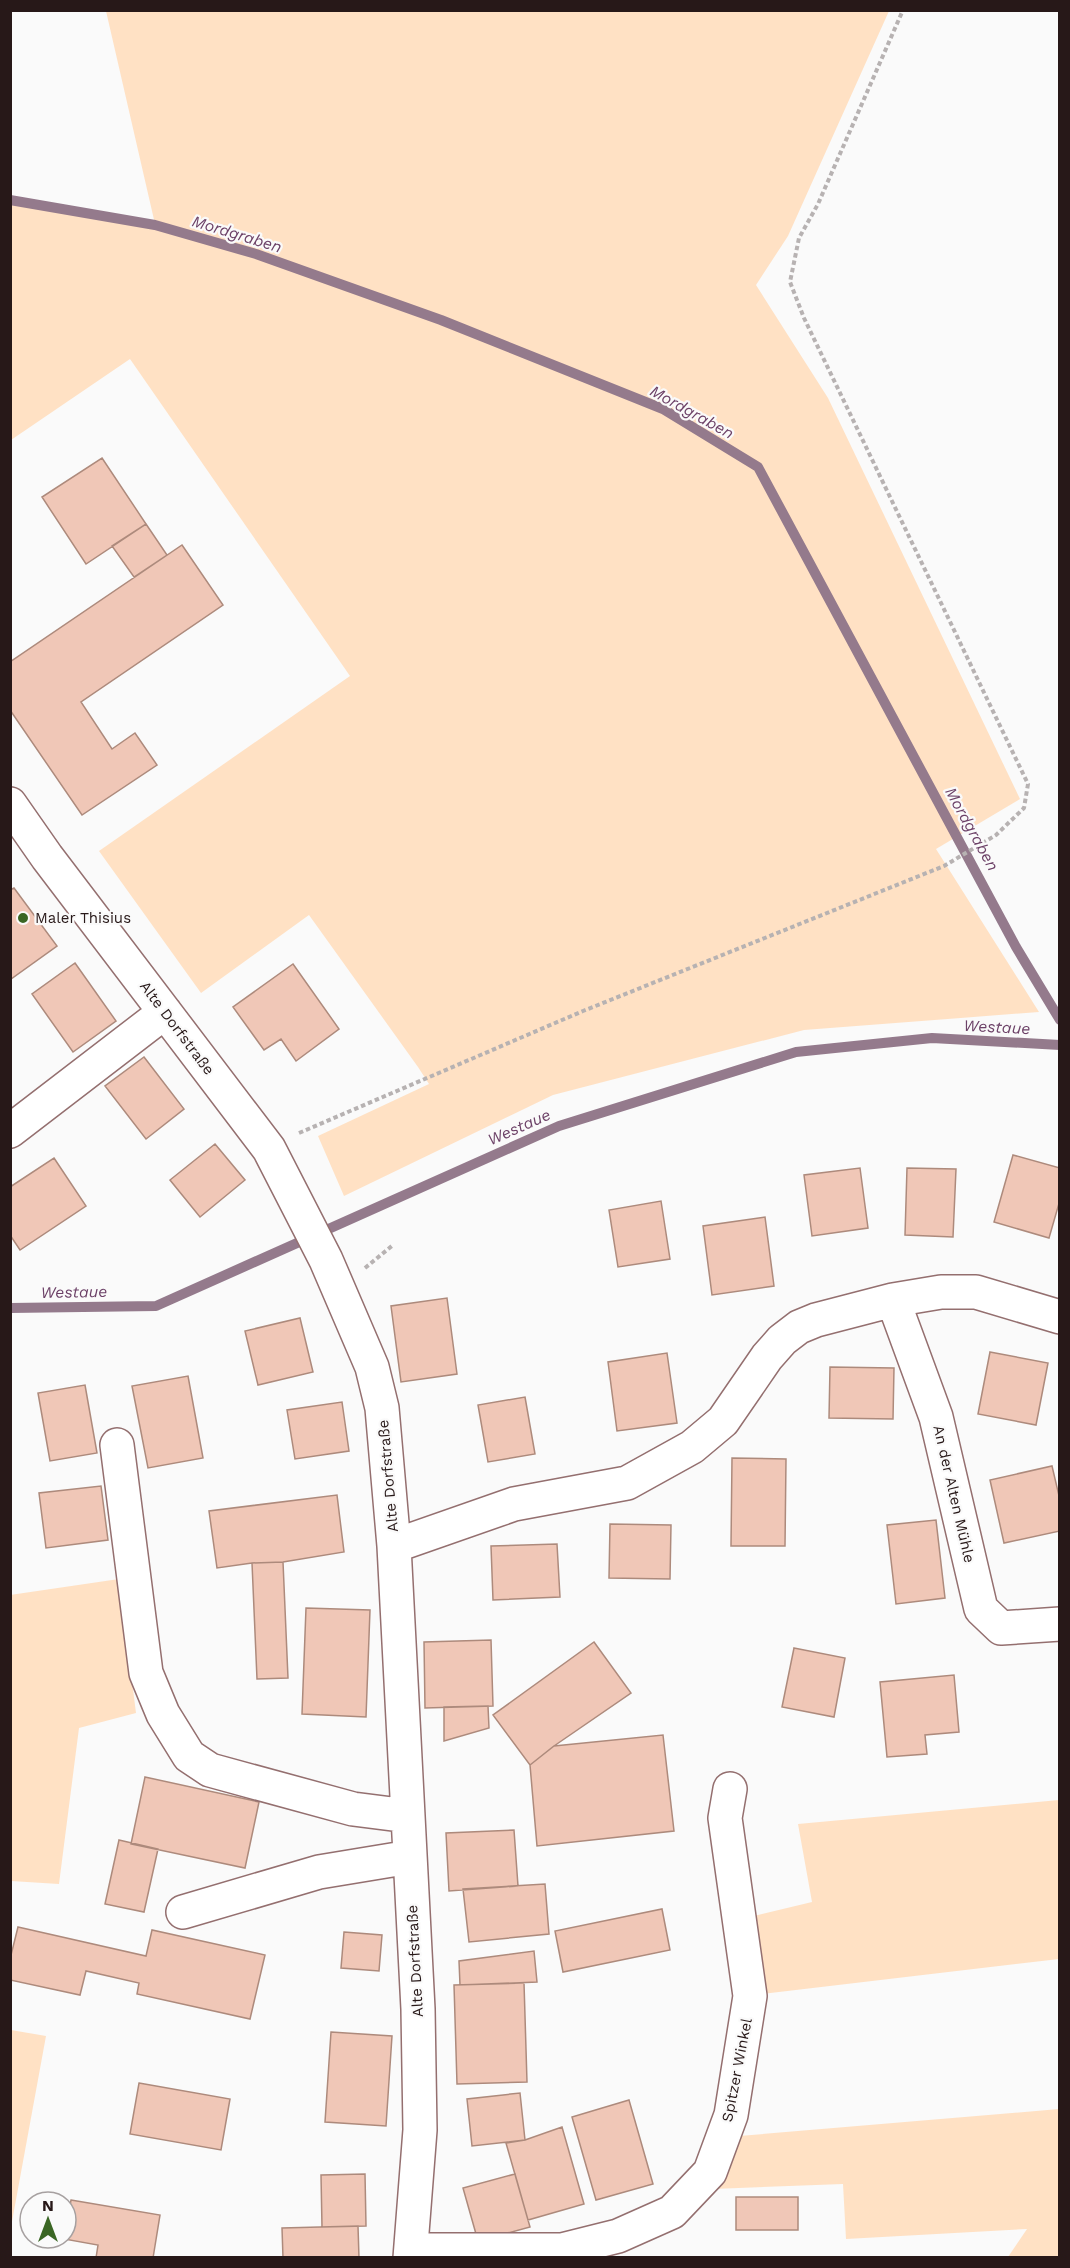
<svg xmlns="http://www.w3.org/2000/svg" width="1070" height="2268" font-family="'Work Sans',sans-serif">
<rect width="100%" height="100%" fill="#fafafa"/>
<path fill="#ffe1c4" d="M106,11H889L788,236L756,285L828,398L1020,799L936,849L1039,1012L804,1030L553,1095L344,1196L318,1136L429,1084L418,1067L309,915L201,993L99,851L350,676L130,359L11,440V200L155,224Z
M119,1579L136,1713L79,1728L59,1884L11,1881L10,1595Z
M1059,1800V1959L762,1994L754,1916L812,1902L798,1824Z
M11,2030L46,2036L11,2227L10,2030Z
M1059,2109V2257H1008L1027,2229L846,2239L843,2184L713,2189L739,2136Z"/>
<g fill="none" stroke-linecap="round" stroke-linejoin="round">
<path stroke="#947a8c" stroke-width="10" d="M10,200L155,225L256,254L441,320L663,409L758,467L1016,947L1060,1020
M10,1308L156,1306L559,1126L796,1052L932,1038L1060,1045"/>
</g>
<path fill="#f0c7b7" stroke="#ad8a7c" stroke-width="1.5" d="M102,458L146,524L86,564L42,497Z
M146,524L167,555L134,577L112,546Z
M182,545L223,605L81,702L112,749L135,733L157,765L82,815L10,710V662Z
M14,888L57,946L11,979L10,890Z
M75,963L116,1021L73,1052L32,994Z
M293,964L339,1029L296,1061L281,1039L264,1050L233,1007Z
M144,1057L184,1109L146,1139L105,1086Z
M215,1144L245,1180L200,1217L170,1180Z
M1013,1155L1060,1168V1200L1049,1238L994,1222Z
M54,1158L86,1206L20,1250L10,1235V1187Z
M860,1168L868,1228L812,1236L804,1175Z
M907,1168L956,1169L953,1237L905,1235Z
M661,1201L670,1259L618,1267L609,1210Z
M765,1217L774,1286L712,1295L703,1226Z
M447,1298L457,1374L401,1382L391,1306Z
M300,1318L313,1372L258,1385L245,1331Z
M990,1352L1048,1363L1036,1425L978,1414Z
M667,1353L677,1423L617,1431L608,1362Z
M830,1367L894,1368L893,1419L829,1418Z
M188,1376L203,1458L148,1468L132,1386Z
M85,1385L97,1453L50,1461L38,1393Z
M525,1397L535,1454L488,1462L478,1405Z
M342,1402L349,1451L295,1459L287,1410Z
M732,1458L786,1459L785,1546H731Z
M1052,1466L1060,1500V1531L1004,1543L990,1480Z
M101,1486L108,1540L46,1548L39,1493Z
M337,1495L344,1552L283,1562L252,1563L217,1568L209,1511Z
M936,1520L945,1598L896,1604L887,1525Z
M610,1524L671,1525L670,1579L609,1578Z
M557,1544L560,1597L493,1600L491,1546Z
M283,1562L288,1678L257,1679L252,1563Z
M306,1608L370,1610L366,1717L302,1714Z
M491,1640L493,1706L425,1708L424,1642Z
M594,1642L631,1693L554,1746L530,1765L493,1715Z
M794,1648L845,1658L834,1717L782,1707Z
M954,1675L959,1732L925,1735L927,1754L887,1757L880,1682Z
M488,1706L489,1728L444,1741V1707Z
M663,1735L674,1831L537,1846L530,1765L554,1746Z
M145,1777L259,1802L245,1868L131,1844Z
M514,1830L518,1886L449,1891L446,1833Z
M119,1840L158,1849L144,1912L105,1904Z
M545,1884L549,1934L469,1942L463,1889Z
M662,1909L670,1950L563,1972L555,1931Z
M18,1927L146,1956L152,1930L265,1955L250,2019L137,1994L139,1983L86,1971L80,1995L10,1980V1959Z
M344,1932L382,1935L379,1971L341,1968Z
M534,1951L537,1982L460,1985L459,1961Z
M524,1983L527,2082L457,2084L454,1985Z
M331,2032L392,2036L386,2126L325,2122Z
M139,2083L230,2099L221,2150L130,2134Z
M520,2093L525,2140L472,2146L467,2099Z
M629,2100L653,2184L596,2200L572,2117Z
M562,2127L584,2204L528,2220L506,2143L525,2140Z
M365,2174L366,2226L322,2227L321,2175Z
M515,2174L530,2227L478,2241L463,2188Z
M736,2197H798V2230H736Z
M71,2200L160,2215L153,2258H96L98,2245L64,2239Z
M358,2226L359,2258H283L282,2228Z"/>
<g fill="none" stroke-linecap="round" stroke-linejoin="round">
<g stroke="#946f6f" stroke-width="36">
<path id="minor" d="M10,804L47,857L269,1149L326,1260L372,1367L382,1408L394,1546L418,2009L420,2130L410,2258
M10,1131L165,1012
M893,1300L936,1417L981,1609L1001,1628L1060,1624
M117,1445L146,1673L163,1714L189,1756L210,1770L353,1809L408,1816
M394,1546L514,1504L627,1483L692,1447L723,1421L767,1357L782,1340L799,1327L816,1320L893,1300L941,1292H976L1060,1317
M183,1912L319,1872L410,1857
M411,2250H562L618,2236L672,2212L710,2172L731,2115L750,1996L725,1818L730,1789"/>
</g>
<path stroke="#b7b2b2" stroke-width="4" stroke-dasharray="4.5 3" stroke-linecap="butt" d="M299,1133L583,1011L944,866L996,835L1024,808L1028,784L804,318L790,282L799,238L818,204L903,10
M365,1268L393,1245"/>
<use href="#minor" stroke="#fff" stroke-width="33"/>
</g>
<circle fill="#3a6624" stroke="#fafafa" stroke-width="2" cx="23" cy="918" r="6"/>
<g text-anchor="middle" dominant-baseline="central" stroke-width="4.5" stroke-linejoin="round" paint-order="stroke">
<g font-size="15" fill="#271818" stroke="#fafafa" text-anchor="start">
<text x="35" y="918">Maler Thisius</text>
</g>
<g font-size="15" fill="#271818" stroke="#fafafa">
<text transform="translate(177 1028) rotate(53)">Alte Dorfstraße</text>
<text transform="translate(388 1476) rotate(-95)">Alte Dorfstraße</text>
<text transform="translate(954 1494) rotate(77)">An der Alten Mühle</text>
<text transform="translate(415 1961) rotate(-93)">Alte Dorfstraße</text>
<text transform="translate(737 2070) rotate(-79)">Spitzer Winkel</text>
</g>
<g font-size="16" font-style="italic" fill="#6c4167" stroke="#fafafa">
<text transform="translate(237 234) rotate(17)">Mordgraben</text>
<text transform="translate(692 412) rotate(29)">Mordgraben</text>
<text transform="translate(972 829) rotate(61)">Mordgraben</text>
<text transform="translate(997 1027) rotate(3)">Westaue</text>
<text transform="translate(519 1127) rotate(-24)">Westaue</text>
<text transform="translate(74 1292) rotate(-1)">Westaue</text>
</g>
</g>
<rect width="1070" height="2268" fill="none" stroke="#271818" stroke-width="24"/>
<g transform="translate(48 2220)"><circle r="28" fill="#fafafa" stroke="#a6a0a0" stroke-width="1.5"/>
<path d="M0-4.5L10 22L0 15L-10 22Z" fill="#3a6624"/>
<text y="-9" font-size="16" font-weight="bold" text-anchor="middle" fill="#271818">N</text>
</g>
</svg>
